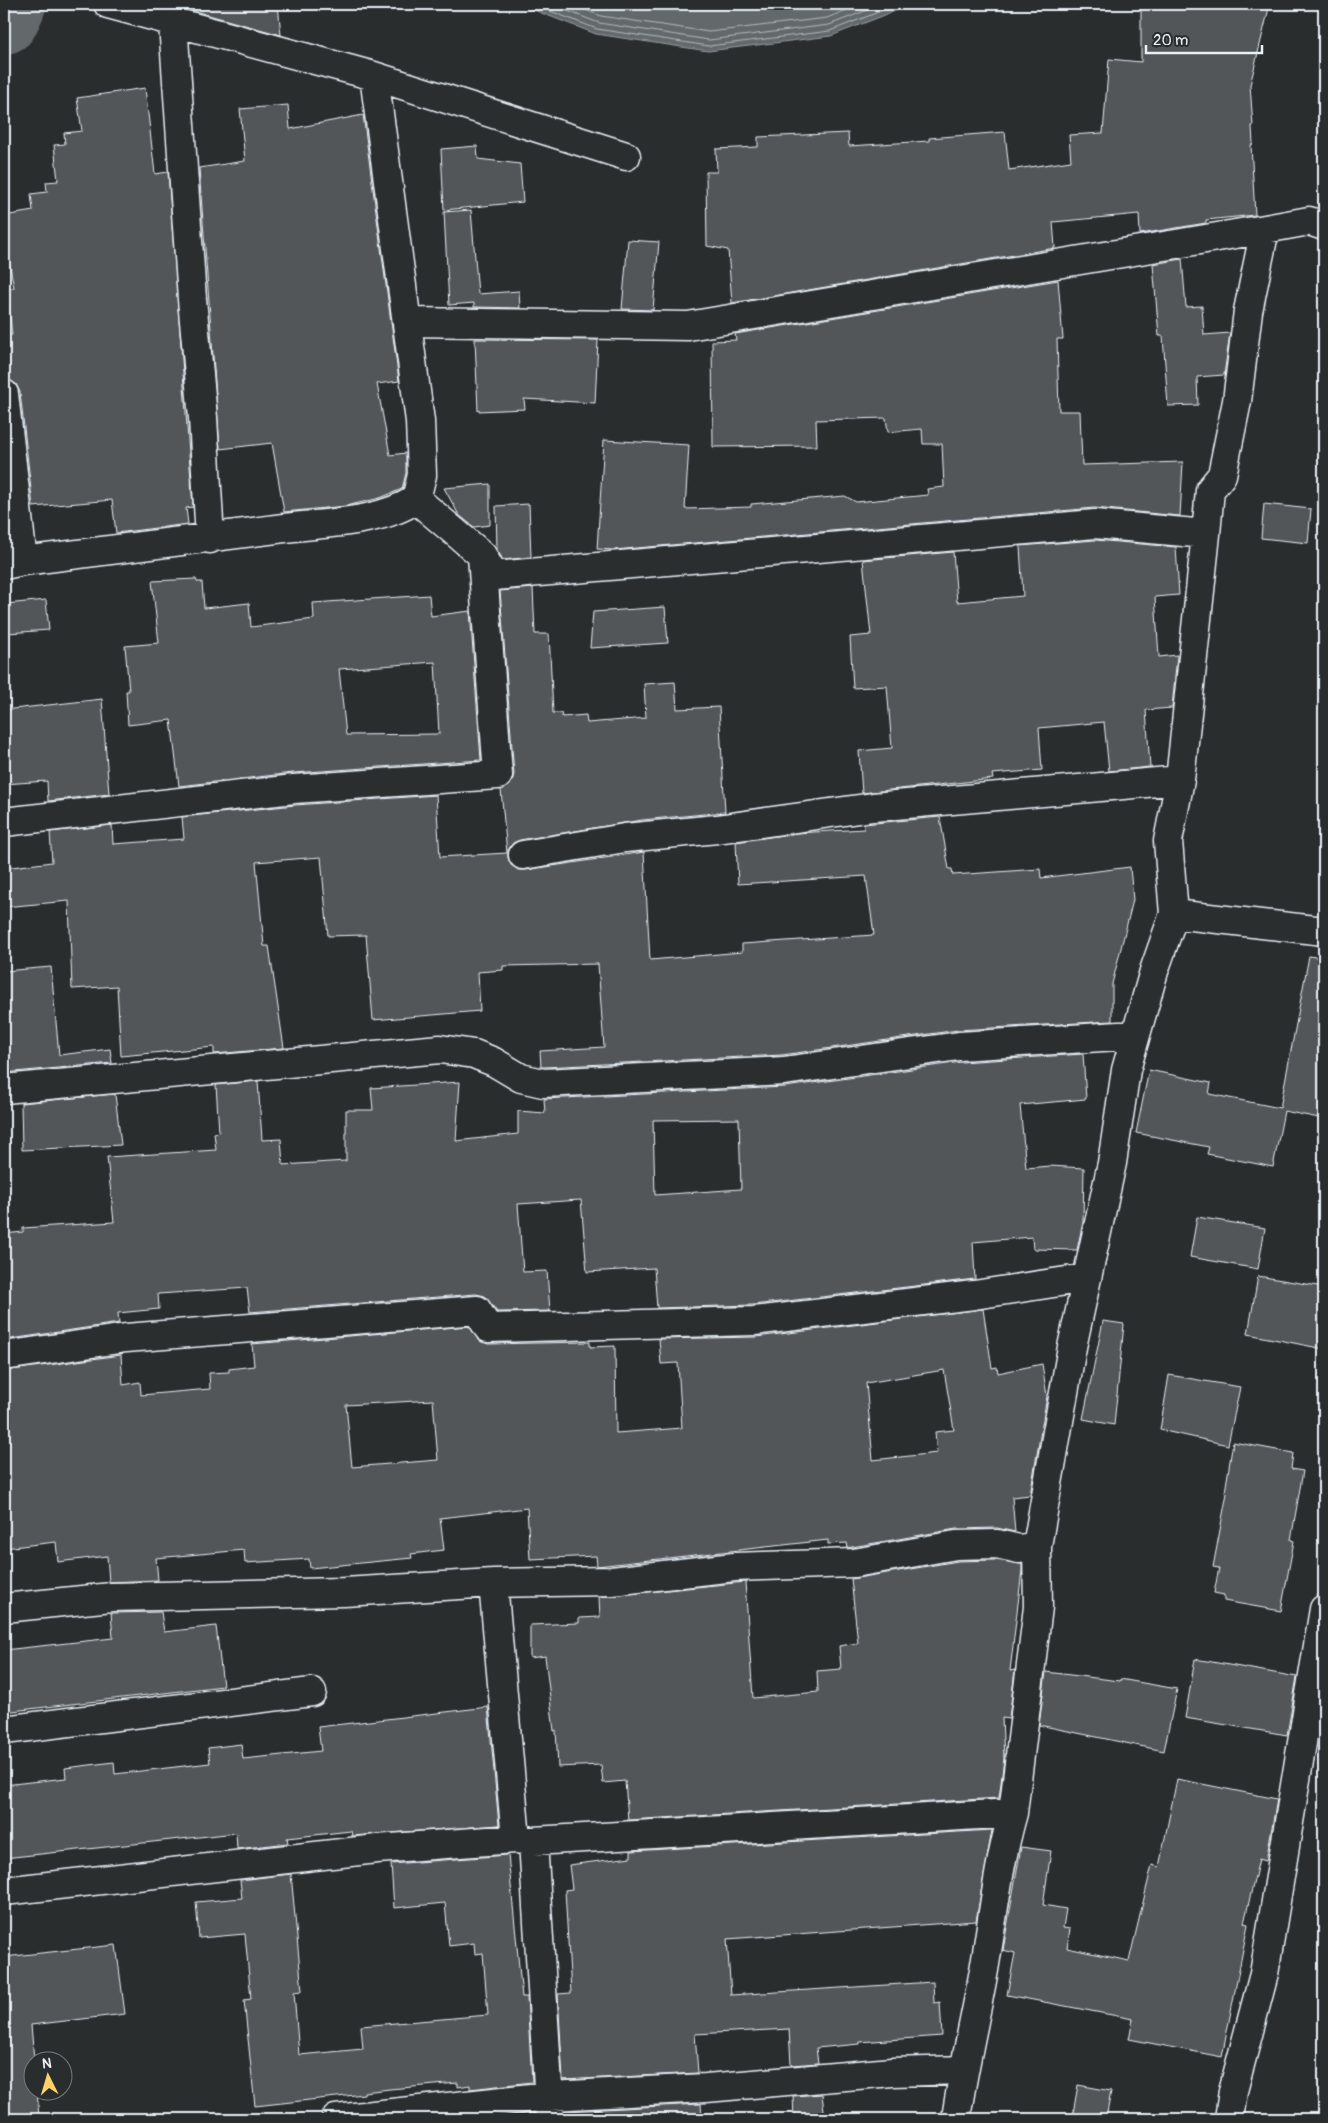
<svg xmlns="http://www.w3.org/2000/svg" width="1328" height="2123" font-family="Pangolin,sans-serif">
<rect width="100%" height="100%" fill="#2a2d2e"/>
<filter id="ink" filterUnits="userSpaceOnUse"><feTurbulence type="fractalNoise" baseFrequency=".02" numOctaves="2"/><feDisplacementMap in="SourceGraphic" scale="10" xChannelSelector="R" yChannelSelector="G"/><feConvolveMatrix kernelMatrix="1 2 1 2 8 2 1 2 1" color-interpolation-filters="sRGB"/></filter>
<g filter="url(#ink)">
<path fill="#63686b" stroke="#989fa3" d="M518,4H913L831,36L708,51L596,34Z"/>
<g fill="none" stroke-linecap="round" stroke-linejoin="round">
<path stroke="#b3bac0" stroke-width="1" d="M532,4L597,29L709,46L830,31L899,4
M549,4L599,23L709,40L829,25L883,4
M570,4L601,16L709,32L827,18L862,4"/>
<path stroke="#63686b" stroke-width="70" d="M4,19L11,4"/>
</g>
<path fill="#535759" stroke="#e8f1f8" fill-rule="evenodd" d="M176,4H278L281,35L176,6Z
M1141,4H1270L1250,85L1253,126H1252L1253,144L1251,145L1255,215L1206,220V223L1140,234L1139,214L1053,222L1055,248L732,303L728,250L707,246L706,172H717L716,149L758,147V137L848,133L849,146L929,141V138L1005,132L1009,170L1071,161L1069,135L1103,133L1109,59L1141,62Z
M145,88L155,174L168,172L193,507L186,508L188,524L116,533L112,500L33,507L20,392L16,384L4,379V335H12L7,288H14L4,234V216L33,211L31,194L47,192L46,182L58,181L54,145L65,144L64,133L82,131L77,98Z
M288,105L290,129L363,115L399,381L377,384L390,455L406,453V473L402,489L380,498L346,506L284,512L272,443L220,449L199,168L245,161L240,109Z
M477,146L478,159L520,164L523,202L444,210L441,149Z
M471,210L478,294L519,291L520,308L474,307V303L449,305L444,212Z
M628,240L659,242L653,310L622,309Z
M1182,259L1186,307L1202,306L1204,335L1230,333L1224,375L1197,377L1198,405L1168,406L1163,336H1159L1153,264Z
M1058,280L1063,339H1057L1059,411H1080L1082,465L1183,462L1180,516L1094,508L614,550L597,549L604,440L689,445L685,509L751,507V504L845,496L856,502L928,495L927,489L944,487L942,444H923L922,429L888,432L886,418L816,420L817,446L713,447L712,341L736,340L735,334Z
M475,339L598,340L595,403L524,399L525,409L478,411Z
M490,484V525L474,527L459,515L444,488Z
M529,504L531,557L503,560L497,550L496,506Z
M1264,504L1311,509L1308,543L1261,538Z
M1095,540L1176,547L1179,595L1155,597L1159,657L1177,655L1172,708L1146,710L1150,767L1109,771L1104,722L1039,728L1042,770L992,774L993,779L862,793L859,751L892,748L887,686L853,688L850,637L871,635L863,560L953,552L957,602L1023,596L1020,546Z
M196,579L197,582H202L204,608L249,603L251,627L314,619L313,603L429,595L431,616L470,611L481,760L293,773L179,786L171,720L128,725L126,691H129L125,646L159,643L152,581ZM435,662L439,734L346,735L339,669Z
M533,588L535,634H549L553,713H561L562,717L586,715L587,723L646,718L644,684L675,682L677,709L719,707L725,812L642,820L520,840L513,843L508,850V858L511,865L518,870H526L644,852L650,960L742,952V944L874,935L866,876L738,884L736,842L797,833L864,829V824L940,817L949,869H952L953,875L1040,869L1041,878L1130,867L1133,900L1112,984V1021L958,1030L782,1055L544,1067H541L540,1051L604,1047L598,964L503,966V970L478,972L480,1011L373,1020L366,935L328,936L321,857L256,862L264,946H269L284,1048L214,1054V1047L121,1056L117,986L72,989L69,901L4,907V868L52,862L50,832L112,825L113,844L184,839L182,817L295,805L436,795L440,857L507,853L501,790L512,782L514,774L500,591Z
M46,600L49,630L8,633L6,604Z
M665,607L668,643L590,648L593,612Z
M102,699L109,794L48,801L47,781L4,784V710Z
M1309,956L1324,958V1119L1284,1111L1273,1167L1207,1154L1209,1147L1136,1133L1149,1070L1211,1083L1209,1094L1280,1108Z
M51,967L59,1055L110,1049L112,1063L4,1073V971Z
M1083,1054L1086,1099L1020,1105L1026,1168L1050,1166L1084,1168L1083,1222L1077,1250L1033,1249L1032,1237L973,1242L975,1279L753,1305L657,1308L654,1268L587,1272L581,1200L518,1204L523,1272L547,1271L550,1311L497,1312L485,1296L476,1294L250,1312L247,1288L158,1294L159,1309L118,1313L119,1323L4,1340V1234L23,1232V1228L114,1222L107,1157L216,1150L214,1133L219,1132L216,1085L258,1081L262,1140L281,1139L283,1165L346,1161V1110H373L371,1088L460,1082L456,1141L518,1134V1111L545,1113L544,1099L785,1087L961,1062ZM739,1119L741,1189L655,1195L653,1120Z
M115,1094L121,1145L22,1150L21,1103Z
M1197,1217L1265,1228L1258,1269L1190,1257Z
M1258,1276L1324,1287V1349L1248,1334Z
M983,1309L992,1368L997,1367L998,1373L1042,1364L1047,1396L1030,1495L1012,1497L1015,1532L997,1528L956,1529L852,1547L848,1548L847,1543L828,1544V1540L597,1566L596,1556L530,1559L527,1508L440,1518L444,1550L411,1554L412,1558L310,1568L309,1559L245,1563L244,1550L156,1558L158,1580L109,1582L107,1556L58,1562L56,1542L4,1548V1371L121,1355L123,1385L140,1382L141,1395L210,1389L209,1373L229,1372V1369L254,1366L252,1344L469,1326L480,1341L488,1344L590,1342V1347L615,1346L616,1433L682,1428L678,1363L661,1364L659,1339L756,1337ZM944,1370L954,1430L935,1432L937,1453L873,1460L866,1383ZM433,1400L438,1460L352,1467L346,1405Z
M1103,1321L1124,1324L1114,1425L1083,1419Z
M1169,1375L1240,1387L1228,1445L1160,1430Z
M1233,1442L1293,1453L1291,1469L1303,1471L1291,1540L1294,1541L1281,1611L1224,1601V1595L1214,1593L1219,1568L1213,1567L1227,1493L1225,1492Z
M995,1560L1022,1564V1570L1010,1671L1015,1670L1009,1719L1002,1718L1004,1759L999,1798L628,1820L625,1781L603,1783L601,1765L558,1767L556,1730L554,1731L545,1656L530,1658V1625L579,1623V1618L600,1617L599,1597L745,1582L753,1698L818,1692L817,1671L841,1669L839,1646L858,1643L851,1579L958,1561Z
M161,1612L164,1632L216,1626L223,1686L4,1712V1650L113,1638L111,1613Z
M1195,1659L1297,1677L1287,1735L1185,1718Z
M1046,1672L1120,1681V1679L1177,1689L1164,1751L1039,1725Z
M1324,1704V1741L1318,1740Z
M488,1707L499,1825L352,1836L351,1831L287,1838L288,1843L237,1849L236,1833L4,1858V1785L66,1778L65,1768L114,1762L115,1774L210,1763L208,1748L241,1744L243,1759L321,1751L318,1727Z
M1177,1779L1277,1799L1266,1861L1259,1859L1244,1923L1248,1924L1222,2057L1129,2039L1133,2019L1007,1995L1015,1953L1003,1950L1021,1847L1051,1851L1043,1905L1066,1909L1063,1928L1070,1929L1067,1948L1129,1961L1152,1865L1159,1867Z
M992,1830L976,1921L727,1939L731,1995L933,1982L934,2003L940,2002L942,2036L860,2042V2044L816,2048L818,2063L791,2065L789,2029L695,2034L698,2073L563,2080L558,1994L571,1993L565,1890L572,1889L569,1865L631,1857V1851Z
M508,1855L522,1997H527L532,2082L470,2089V2085L458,2087V2083L390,2089L364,2092V2094L255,2106L244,2000L251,1999L245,1934L199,1938L196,1902L242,1898L240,1880L291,1874L302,1991L294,1992L299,2055L363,2049L361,2026L488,2015L483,1953L475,1954L474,1943L449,1946L445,1903L394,1908L391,1864Z
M116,1945L125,2014L31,2025L34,2060H32V2090H37L39,2119H4V1957Z
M1078,2085L1111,2091L1106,2119H1072Z
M822,2094L825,2119H794L793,2096Z
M701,2104L702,2119H565V2111Z
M534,2113V2119H480Z"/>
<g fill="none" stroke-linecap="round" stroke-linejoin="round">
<g stroke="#e8f1f8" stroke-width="31">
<path id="minor" d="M108,4L374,76L626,156
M173,23L192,299L203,418L210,539
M407,322L688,326L1265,229
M4,394L23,561
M416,499L482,555L494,576L1095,524L1206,534L1210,490L1222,475L1237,401L1248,311L1265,229L1309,221L1324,226
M4,565L23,561C107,550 192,540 276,529C319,523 380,524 416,499L422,475L420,421L374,76
M1180,780L1206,534
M4,822L294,789L498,775L482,556
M523,855L625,838L717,829L873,807L1180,780L1168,841L1174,914L1324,931
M4,1089L440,1049L474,1054L494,1062L521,1078L543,1083L784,1071L959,1046L1135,1035
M4,1356L126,1338L477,1310L488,1328L754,1321L974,1295L1086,1278
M493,1583L516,1839
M4,1608L112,1597L344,1592L493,1583L612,1581L734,1567L854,1563L956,1545L997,1544L1019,1549L1037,1546
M4,1730L312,1692
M533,1841L550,2119
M4,1891L377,1849L516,1839L533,1841L1013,1813
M336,2119L550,2096L706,2088L892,2072L963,2070
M956,2119C963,2069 975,2020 984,1970C993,1918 998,1865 1013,1813L1038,1607L1037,1546L1072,1347L1112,1163L1126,1070L1154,971L1174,914
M1229,2119L1233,2091L1264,1974L1324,1609"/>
</g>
<use href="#minor" stroke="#2a2d2e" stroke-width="28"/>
</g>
</g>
<rect width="1328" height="2123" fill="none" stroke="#2a2d2e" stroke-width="20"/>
<rect x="10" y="10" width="1308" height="2103" fill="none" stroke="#e8f1f8" stroke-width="2" filter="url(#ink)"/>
<g transform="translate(48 2076) rotate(355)"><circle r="24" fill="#2a2d2e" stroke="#767b7f"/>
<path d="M0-4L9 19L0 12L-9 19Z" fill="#ffd166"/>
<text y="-8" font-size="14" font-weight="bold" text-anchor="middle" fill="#e8f1f8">N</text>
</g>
<path d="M1146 45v8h116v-8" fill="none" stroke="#e8f1f8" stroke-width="2.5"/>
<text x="1153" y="45" font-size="15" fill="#e8f1f8" stroke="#2a2d2e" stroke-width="4" paint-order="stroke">20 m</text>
</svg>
